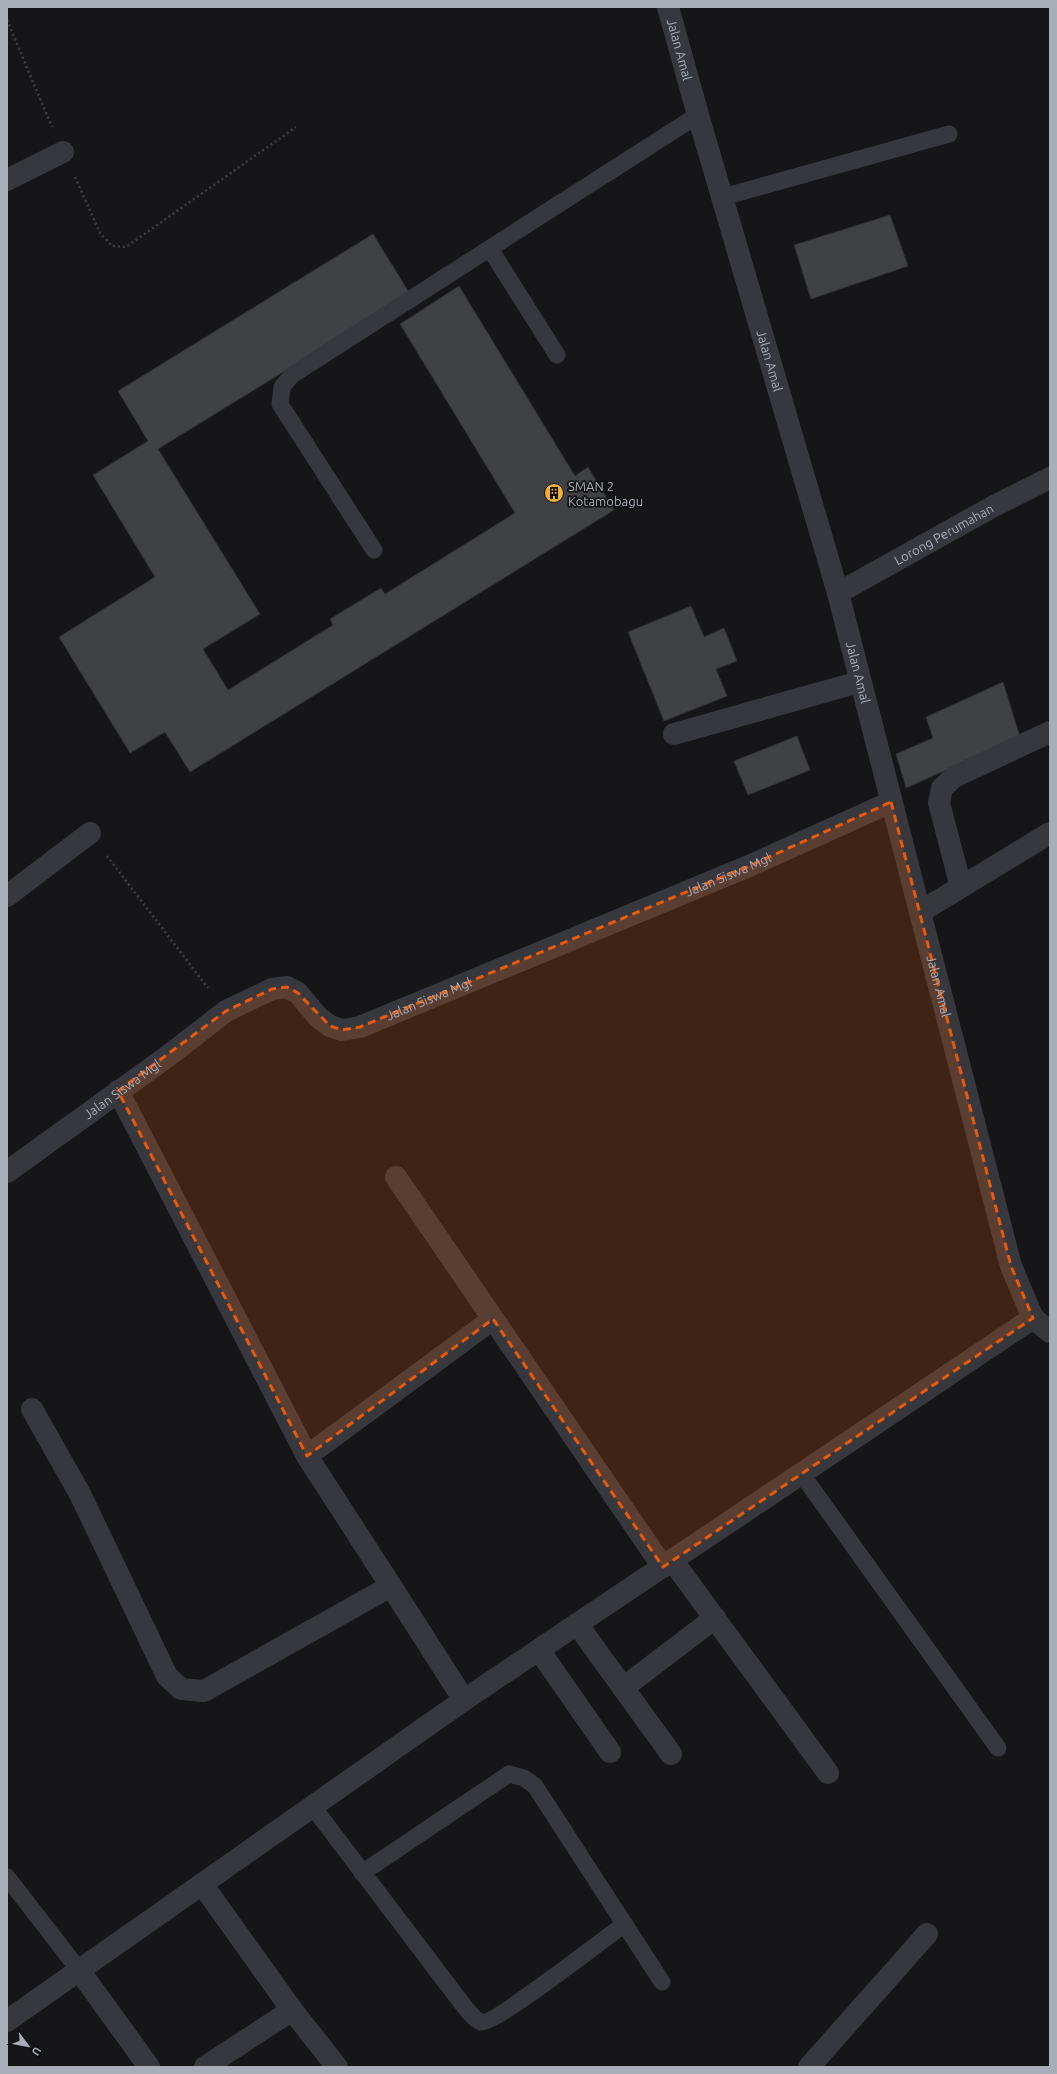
<svg xmlns="http://www.w3.org/2000/svg" width="1057" height="2074" font-family="Ubuntu,sans-serif">
<rect width="100%" height="100%" fill="#161618"/>
<path fill="#404145" stroke="#303034" d="M890,215L908,266L811,299L794,245Z
M373,234L410,294L158,449L260,614L203,649L228,690L333,625L330,619L381,588L385,594L515,513L400,324L459,286L575,476L588,467L614,510L190,772L165,732L130,753L59,637L155,577L93,475L148,441L118,391Z
M691,606L704,637L724,628L737,661L716,669L727,696L664,721L628,632Z
M1003,682L1020,737L906,788L896,754L933,738L926,717Z
M797,736L810,770L748,795L734,761Z"/>
<g fill="none" stroke-linecap="round" stroke-linejoin="round">
<path stroke="#3d3f44" stroke-width="2.5" stroke-dasharray="2 3" stroke-linecap="butt" d="M7,20L52,127
M75,177L100,233L112,246L126,247L296,127
M107,856L208,988"/>
<path stroke="#37383d" stroke-width="17" d="M723,197L949,134
M490,249L557,355
M374,550L280,404L282,387L292,375L698,115
M801,1473L998,1748
M313,1807L454,1993C460,2000 473,2020 481,2022C494,2025 606,1937 625,1924
M362,1873L509,1774L524,1778L535,1786L662,1982
M7,1877L79,1970"/>
<g stroke="#37383d" stroke-width="22">
<path d="M7,180L63,152"/>
<path id="s1" d="M838,593L994,506L1050,478"/>
<path d="M674,734L859,682"/>
<path d="M961,887L939,803L942,788L954,777L1050,732"/>
<path d="M7,896L90,833"/>
<path d="M920,912L1050,833"/>
<path d="M118,1091L307,1456L391,1586"/>
<path id="s2" d="M7,1172L168,1056L226,1011L272,989L287,987L298,993L318,1017L330,1026L342,1030L360,1027L749,866L891,802"/>
<path d="M396,1177L663,1567"/>
<path d="M32,1409L80,1494L167,1676L181,1689L204,1691L391,1586L464,1700"/>
<path d="M307,1456L493,1319"/>
<path d="M672,1560L828,1773"/>
<path d="M577,1624L671,1754"/>
<path d="M539,1650L610,1752"/>
<path d="M623,1688L715,1618"/>
<path d="M202,1884L292,2010L337,2067"/>
<path d="M79,1970L149,2067"/>
<path d="M7,2021L464,1700L1033,1318"/>
<path d="M205,2067L292,2010"/>
<path d="M809,2067L927,1934"/>
</g>
<path stroke="#37383d" stroke-width="22" id="s3" d="M668,7L698,115L838,593L1011,1266L1033,1318L1050,1332"/>
</g>
<path fill="#e8590c" fill-opacity="0.2" stroke="#e8590c" stroke-width="3" stroke-dasharray="8 5" stroke-linejoin="round" d="M891,802L1011,1266L1033,1318L663,1567L493,1319L307,1456L118,1091L226,1011L272,989L287,987L298,993L330,1026L342,1030L360,1027L749,866Z"/>
<defs>
<g id="building-disc" transform="scale(1)"><circle r="9.5" fill="#f2b134" stroke="#111113"/><path d="M-4-6H4V6H1V3H-1V6H-4ZM-2.5-4.3h1.7v1.8h-1.7ZM.8-4.3h1.7v1.8H.8ZM-2.5-1h1.7V.8h-1.7ZM.8-1h1.7V.8H.8Z" fill="#111"/></g>
</defs>
<g fill-rule="evenodd">
<use href="#building-disc" x="554" y="493"/>
</g>
<g text-anchor="middle" dominant-baseline="central" stroke-width="3.5" stroke-linejoin="round" paint-order="stroke">
<g font-size="13" fill="#a8adb8" stroke="#111113">
<text stroke="none"><textPath href="#s3" startOffset="44">Jalan Amal</textPath></text>
<text stroke="none"><textPath href="#s3" startOffset="368">Jalan Amal</textPath></text>
<text stroke="none"><textPath href="#s1" startOffset="121">Lorong Perumahan</textPath></text>
<text stroke="none"><textPath href="#s3" startOffset="692">Jalan Amal</textPath></text>
<text stroke="none"><textPath href="#s2" startOffset="826">Jalan Siswa Mgl</textPath></text>
<text stroke="none"><textPath href="#s3" startOffset="1016">Jalan Amal</textPath></text>
<text stroke="none"><textPath href="#s2" startOffset="502">Jalan Siswa Mgl</textPath></text>
<text stroke="none"><textPath href="#s2" startOffset="142">Jalan Siswa Mgl</textPath></text>
</g>
<g font-size="13" fill="#a8adb8" stroke="#111113" text-anchor="start">
<text x="568" y="486">SMAN 2<tspan x="568" dy="15">Kotamobagu</tspan></text>
</g>
</g>
<rect width="1057" height="2074" fill="none" stroke="#a8adb8" stroke-width="16"/>
<g transform="translate(28 2046) rotate(122)" stroke="#111113" stroke-width="3" paint-order="stroke">
<path d="M0-3L7 15L0 10L-7 15Z" fill="#a8adb8"/>
<text y="-6" font-size="11" font-weight="bold" text-anchor="middle" fill="#a8adb8">U</text>
</g>
</svg>
